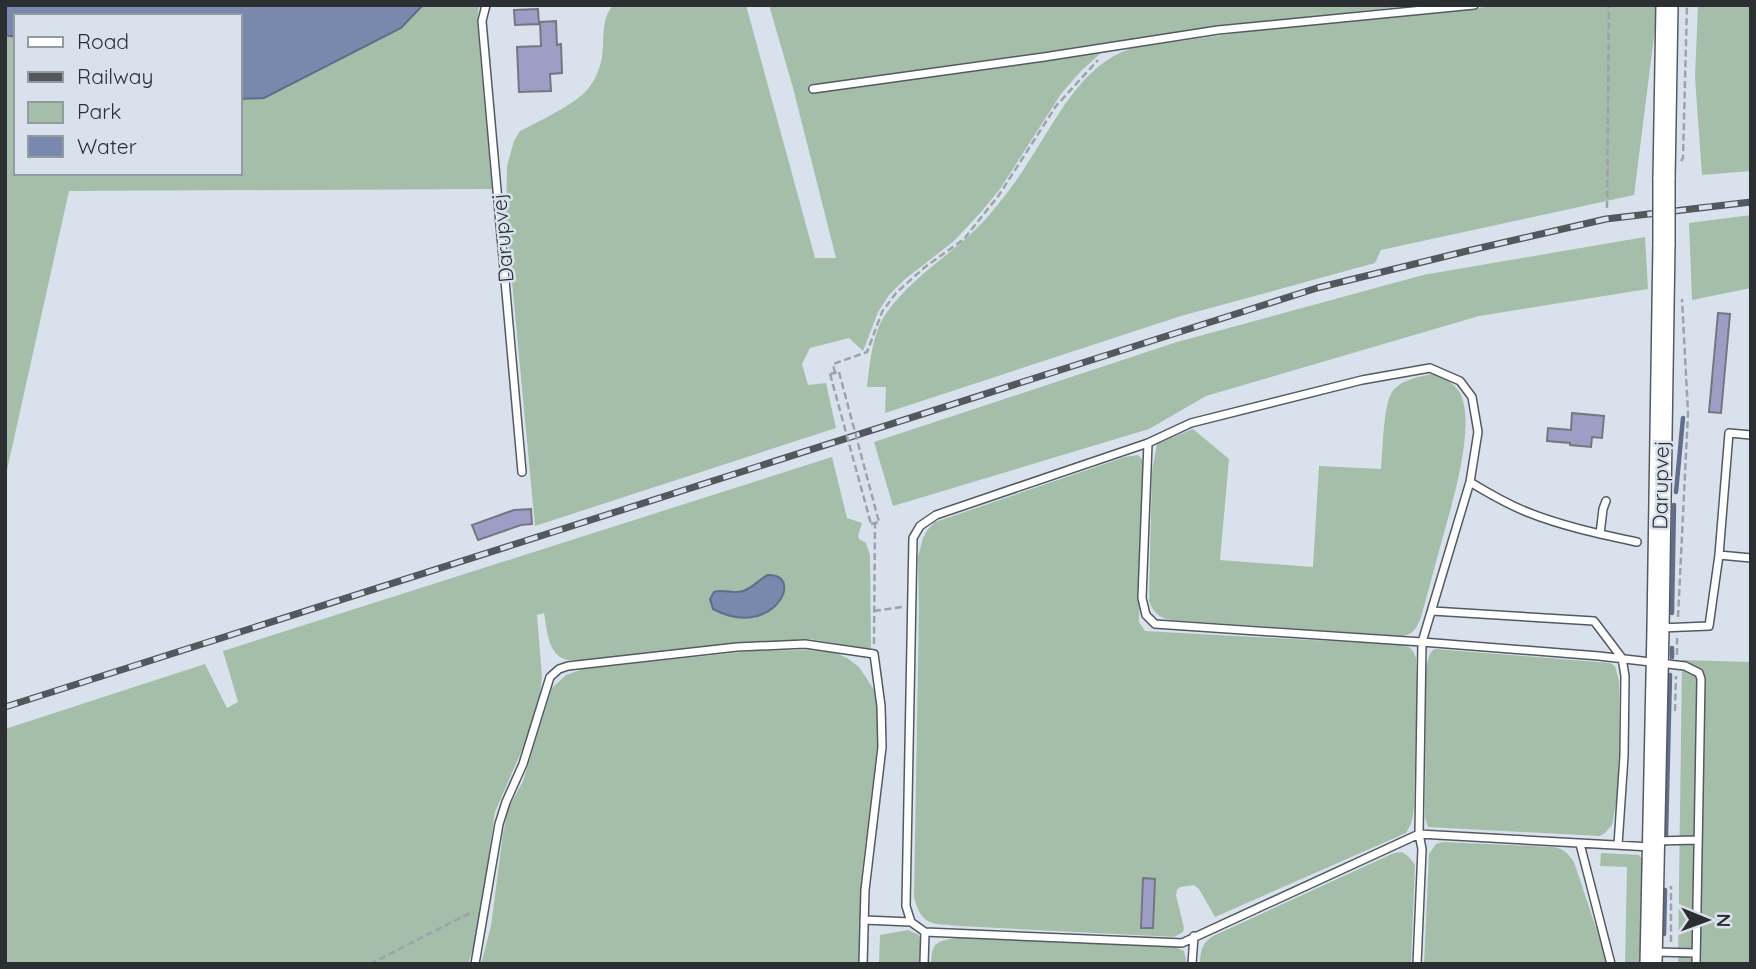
<svg xmlns="http://www.w3.org/2000/svg" width="1756" height="969" font-family="Quicksand,sans-serif">
<rect width="100%" height="100%" fill="#d9e2ec"/>
<path fill="#a5bea9" d="M423,5H479L477,21L492,189L69,191L5,479V35L16,37V173H240V99L264,97L401,28Z
M613,5H746L815,258H836L793,88L769,5H1416L1362,11L1102,44L810,86L811,91L1103,51L1080,72L1061,94L1000,189L981,212L954,241L904,280L889,295L878,312L863,351L849,338L810,348L802,364L808,385L826,383L836,428L535,526L506,218L507,166L514,141L520,131C539,121 565,109 582,95C592,87 600,70 602,57C605,39 600,21 613,5Z
M1507,5H1658L1634,195L1381,250L1375,263L1181,316L885,413L886,387H867C870,363 872,335 885,315C910,278 951,255 982,223C996,208 1016,182 1027,164C1057,120 1079,66 1132,48L1251,31Z
M1698,5H1751V171L1702,175L1695,78Z
M1751,215V288L1692,300L1689,223Z
M1645,237L1648,289L1479,316L1206,396L1149,429L893,506L874,442L1177,342L1423,275Z
M1431,374C1442,376 1456,384 1461,395C1475,428 1453,500 1444,533C1436,561 1429,589 1421,617C1417,627 1414,635 1402,636L1171,620C1159,618 1153,612 1149,601L1152,471L1157,444L1193,429L1229,459L1220,560L1313,567L1319,466L1381,469C1383,450 1383,406 1392,392C1400,380 1418,377 1431,374Z
M1138,455L1142,459L1144,469L1139,622L1145,631L1402,645L1409,647L1413,651L1416,658L1417,689L1414,806C1413,817 1412,824 1406,833L1215,917L1199,889L1194,885L1180,887L1177,890L1176,895L1184,928L1183,932L1174,937L960,926C933,923 922,928 914,897L919,610L918,557L923,538L928,529L935,522L944,519L1125,457Z
M832,457L847,518L862,523L858,536L859,539L866,543L870,555L871,649L809,639L581,660C576,660 569,661 564,659C547,652 547,628 544,613L537,615L542,676L540,693L528,736L495,812L477,936L468,964H5V729L205,664L227,708L238,702L223,651Z
M1435,649L1610,663L1615,666L1619,681V754L1617,799L1612,825L1605,833L1600,836L1428,827L1425,817L1426,669C1428,662 1428,652 1435,649Z
M806,650L836,653L847,658L859,667L867,679L874,690L877,706V749L862,872L858,964H481L491,926L503,833L508,809L523,781L552,688L566,675L583,669L751,651Z
M1682,660L1751,662V964H1678Z
M1442,842L1552,847C1563,848 1568,853 1574,862L1608,964H1424L1429,854L1436,844Z
M1402,852L1409,857L1415,865L1411,964H1200C1200,951 1202,943 1213,936L1394,853Z
M1601,853L1639,855L1643,861L1640,964H1625L1627,867L1600,866Z
M908,930L919,935L921,941V964H879L880,935Z
M957,938L1175,947L1184,951L1187,964H931C932,942 936,941 957,938Z"/>
<path fill="#7889ad" stroke="#616e88" stroke-width="2" d="M5,5H423L401,28L264,98L240,99V16H16V37L5,35Z
M768,575C806,574 773,641 713,609L710,599L714,592C724,589 733,594 743,591C753,588 759,579 768,575Z"/>
<g fill="none" stroke-linecap="round" stroke-linejoin="round">
<path stroke="#616e88" stroke-width="4.5" d="M1676,492L1683,418
M1672,613L1674,505
M1672,657V648
M1666,835L1670,675
M1664,934L1665,890"/>
</g>
<path fill="#9d9ec6" stroke="#767681" stroke-width="2" d="M538,9L539,24L515,25L514,10Z
M556,21L557,45L561,44L562,73L550,74L551,91L519,92L517,47L541,46L540,22Z
M1718,313L1730,314L1721,413L1709,412Z
M1572,413L1604,416L1602,438L1592,437L1591,447L1570,445V443L1547,441L1548,428L1571,430Z
M531,509L532,524L521,525L478,540L472,525L514,510Z
M1143,878L1155,879L1153,928H1141Z"/>
<g fill="none" stroke-linecap="round" stroke-linejoin="round">
<g stroke="#535a62" stroke-width="10">
<path id="lane" d="M486,5L482,21L522,472
M813,89L1044,57L1218,30L1474,5
M1148,443L1142,598L1146,615L1155,624L1422,642L1599,656L1685,666L1699,673L1701,679L1696,964
M1470,482C1488,493 1507,504 1527,512C1562,526 1600,534 1637,542
M1600,534L1603,509L1606,501
M1719,555L1751,558
M1432,611L1594,621L1622,658L1625,676L1624,756L1618,845
M1660,628L1709,626L1719,555L1729,433L1751,435
M1656,841L1697,840
M1580,844L1611,964
M864,920L911,922
M1655,952L1696,953
M475,964L499,824L506,802L523,764L550,677L559,669L568,666L737,647L805,644L874,654L881,706L882,747L865,890L863,964
M924,964L925,932
M1192,964L1194,936
M1417,964L1422,849L1419,834L1422,642L1470,482L1478,432L1472,397L1460,381L1430,368L1362,380L1191,423L1148,443L936,515L920,526L913,538L906,906L911,922L925,932L1182,943L1419,834L1651,847"/>
</g>
<g stroke="#535a62" stroke-width="24">
<path id="secondary" d="M1664,179L1667,5
M1651,964L1658,629L1664,243"/>
</g>
<path stroke="#9ca3ab" stroke-width="2.5" stroke-dasharray="7 3.5" stroke-linecap="butt" d="M1681,161L1683,158L1687,5
M1607,208L1609,5
M835,373L833,364L867,352L882,312L896,293L925,267L964,239L999,195L1056,106L1098,60
M830,374L839,372
M871,524L879,522
M874,611L902,607
M1678,617L1688,413L1682,299
M874,644L875,523
M1677,655V638
M1675,711L1676,676
M1671,942V886
M370,964L470,913H474"/>
<use href="#lane" stroke="#fff" stroke-width="7"/>
<use href="#secondary" stroke="#fff" stroke-width="21"/>
<g stroke="#53585d" stroke-width="7">
<path id="rail" d="M5,707L1317,288L1467,251L1606,219L1751,202"/>
</g>
<use href="#rail" stroke="#d9e2ec" stroke-width="4.5" stroke-dasharray="13" stroke-linecap="butt"/>
<g stroke="#535a62" stroke-width="24" stroke-linecap="butt">
<path id="secondary-bridge" d="M1664,243V179"/>
</g>
<path stroke="#9ca3ab" stroke-width="2.5" stroke-dasharray="7 3.5" stroke-linecap="butt" d="M839,372L879,522
M830,374L871,524"/>
<use href="#secondary-bridge" stroke="#fff" stroke-width="21"/>
</g>
<g text-anchor="middle" dominant-baseline="central" stroke-width="5" stroke-linejoin="round" paint-order="stroke">
<g font-size="21" fill="#2b2f32" stroke="#d9e2ec">
<text transform="translate(502 238) rotate(-95)">Darupvej</text>
<text transform="translate(1660 485) rotate(-89)">Darupvej</text>
</g>
</g>
<rect width="1756" height="969" fill="none" stroke="#2b2f32" stroke-width="14"/>
<rect x="14" y="14" width="228" height="161" fill="#d9e2ec" stroke="#939aa2" stroke-width="2"/>
<rect x="28" y="37" width="35" height="10" fill="#ffffff" stroke="#939aa2" stroke-width="2"/>
<text x="77" y="49" font-size="21" fill="#2b2f32">Road</text>
<rect x="28" y="72" width="35" height="10" fill="#53585d" stroke="#939aa2" stroke-width="2"/>
<text x="77" y="84" font-size="21" fill="#2b2f32">Railway</text>
<rect x="28" y="102" width="35" height="21" fill="#a5bea9" stroke="#939aa2" stroke-width="2"/>
<text x="77" y="119" font-size="21" fill="#2b2f32">Park</text>
<rect x="28" y="136" width="35" height="21" fill="#7889ad" stroke="#939aa2" stroke-width="2"/>
<text x="77" y="154" font-size="21" fill="#2b2f32">Water</text>
<g transform="translate(1707 920) rotate(91)" stroke="#d9e2ec" stroke-width="5" paint-order="stroke">
<path d="M0-5L12 26L0 18L-12 26Z" fill="#2b2f32"/>
<text y="-10" font-size="19" font-weight="bold" text-anchor="middle" fill="#2b2f32">N</text>
</g>
</svg>
